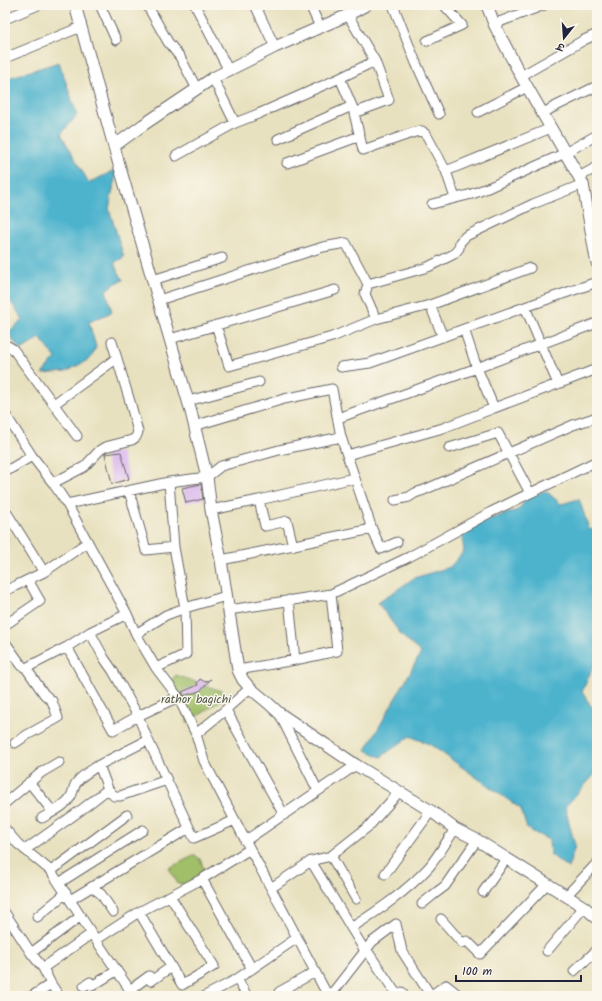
<svg xmlns="http://www.w3.org/2000/svg" width="602" height="1001" font-family="Kalam,'Playpen Sans Deva',sans-serif">
<rect width="100%" height="100%" fill="#fbf7ec"/>
<filter id="ink" filterUnits="userSpaceOnUse"><feTurbulence type="fractalNoise" baseFrequency=".025" numOctaves="2"/><feDisplacementMap in="SourceGraphic" scale="8" xChannelSelector="R" yChannelSelector="G"/><feConvolveMatrix kernelMatrix="1 2 1 2 8 2 1 2 1" color-interpolation-filters="sRGB"/></filter>
<filter id="wash" filterUnits="userSpaceOnUse"><feTurbulence type="fractalNoise" baseFrequency=".012" numOctaves="4" result="noise"/><feDisplacementMap in="SourceGraphic" scale="16" xChannelSelector="R" yChannelSelector="G"/><feGaussianBlur stdDeviation="0.9" result="paint"/><feColorMatrix in="noise" values="0 0 0 0 0 0 0 0 0 0 0 0 0 0 0 0 0 1.4 0 .05"/><feComposite in="paint" operator="in"/></filter>
<g filter="url(#wash)">
<rect width="100%" height="100%" fill="#e8e1bf"/>
<path fill="#a0bf67" stroke="#617051" d="M176,675L224,692L223,699L188,723L180,699L172,679Z
M195,855L200,859L205,872L186,884H178L169,868Z"/>
<path fill="#4eb3cd" stroke="#386a84" d="M59,62L77,115L61,134L89,183L117,169L109,209L124,257L114,263L123,280L116,283L106,290L112,312L89,322L96,347L91,358L66,372L42,374L56,358L40,338L21,350L7,333L23,320L5,293V79Z
M546,491L561,504L579,499L589,529L597,531V658L582,692L597,715V767L595,774L565,807L575,846L568,868L550,854L549,840L527,829L521,809L431,745L410,736L381,757L366,750L421,653L402,636L378,603L414,578L450,567L464,551L462,536L481,522L518,510L529,496Z"/>
<g id="blocks">
<path fill="#d5aeee" d="M121,452L129,479L112,484L105,454Z
M201,484L203,499L186,503L182,488Z
M200,679L205,682L211,679L200,691L184,696L182,692L198,685L197,683Z"/>
</g>
</g>
<g filter="url(#ink)">
<use href="#blocks" fill-opacity="0" stroke="#676569" stroke-width="1"/>
<g fill="none" stroke-linecap="round" stroke-linejoin="round">
<g stroke="#676569" stroke-width="11">
<path id="minor" d="M100,5L116,40
M147,5L168,42L180,57L197,89
M195,5L229,71
M255,5L275,47
M310,5L320,27
M393,5L416,63L439,114
M348,15L375,61L389,100L354,113L363,150L415,132L422,131L427,136L446,171L455,198
M5,19L38,5
M494,24L544,5
M427,41L462,25L444,5
M5,58L81,27
M521,76L584,40L597,34
M213,78L235,123
M340,78L375,61
M478,112L527,87
M542,114L552,108L597,86
M278,139L352,106L354,112
M176,156L235,123L258,114L340,78L352,106
M287,163L360,136
M446,171L551,128
M579,177L597,167
M432,204L472,194L490,187L565,153L597,135
M153,280L222,258
M368,284L428,267L454,254L459,248L460,242L466,236L533,204L583,184
M159,300L323,247L346,243L368,284L365,294L376,319
M525,307L597,282
M216,325L229,366L332,337L376,319L430,305
M464,329L477,368L597,323
M443,337L430,305L530,268
M170,339L335,290
M5,347L8,346L13,349L77,436
M341,367L370,363L525,307L558,384
M188,401L259,382
M54,404L117,358
M5,414L32,456L53,483L67,504L127,614L136,634L156,668L178,697L138,716L113,730L67,647
M338,418L477,368L494,408L597,369
M194,426L284,399L332,389L341,437L347,455
M449,448L498,433L530,493
M5,472L32,456
M53,483L84,467L100,450L105,447L132,440L136,437L138,432L131,405L112,342
M129,491L146,550L174,547
M259,500L265,526L287,521L293,546
M395,500L409,497L415,493L424,490L573,425L597,417
M67,504L169,482L207,477L221,466L279,450L341,437
M5,510L44,572
M211,510L259,500L354,478
M372,529L347,455L443,428L494,408
M5,542V543
M221,560L372,529L381,549L397,542
M5,591L44,572L88,542
M289,600L295,660
M229,610L331,594L409,557L491,512L597,461
M5,625L40,601L28,580
M90,632L104,658L113,671L138,716L148,740L194,838L235,820
M136,634L166,615L185,608L226,596
M5,642L22,666L26,668L44,694L52,701L58,718L27,735L15,743
M26,668L67,647L90,632L127,614
M156,668L186,654L185,608L174,547L169,482
M238,670L295,660L337,651L331,594
M250,688L223,712L196,734L204,761L250,849L280,905L328,996
M178,697L196,734
M226,710L284,815
M279,713L318,791
M99,765L148,740
M29,782L53,812
M5,803L42,772L59,762
M42,818C51,813 66,806 71,796C74,791 73,786 77,782C82,775 92,770 99,765L108,789L114,796H120L167,780
M5,829L18,844L51,871L96,940L139,912L202,879L252,969
M245,841L356,765
M25,850L81,810L108,789
M311,861L331,856
M51,871L127,815
M385,874L431,811
M202,879L250,849
M59,883L143,830
M92,887L101,894L113,912
M271,888L311,861L365,951
M483,892L506,859
M566,896L597,863
M356,899L331,856L369,826L399,792
M70,900L189,828
M422,904L433,895L445,886L477,840
M139,912L182,985L214,966L170,896
M5,913L31,953L43,968L51,984L59,996
M37,917L66,893
M441,919L462,943L467,941L480,954L547,884
M351,928C379,910 406,892 429,867C438,856 447,841 455,829
M96,940L134,996
M366,949L397,995L402,992L403,996
M547,951L584,907
M31,953L81,916
M43,968L91,934
M574,971L597,950
M237,979L297,938
M84,986L90,982L92,986L116,971
M130,990L149,976L151,981L171,967
M279,992L315,972
M32,996L51,984
M205,996L237,979L247,996
M330,996L372,942L396,924L402,951L431,996
M430,996L446,985L460,996"/>
</g>
<g stroke="#676569" stroke-width="13">
<path id="tertiary" d="M75,5L118,161L190,408L207,477L211,510L221,560L238,670L243,680L250,688L267,702L279,713L356,765L431,811L455,829L477,840L584,907L597,918
M487,5L494,24L521,76L583,184L596,259L597,263
M114,146L143,125L213,78L275,47L348,15L366,5"/>
</g>
<use href="#minor" stroke="#fff" stroke-width="9"/>
<use href="#tertiary" stroke="#fff" stroke-width="11"/>
</g>
</g>
<g text-anchor="middle" dominant-baseline="central" stroke-width="3" stroke-linejoin="round" paint-order="stroke">
<g font-size="12" fill="#4e594a" stroke="#fbf7ec">
<text x="196" y="699">rathor bagichi</text>
</g>
</g>
<rect width="602" height="1001" fill="none" stroke="#fbf7ec" stroke-width="20"/>
<g transform="translate(564 38) rotate(197)" stroke="#fbf7ec" stroke-width="3" paint-order="stroke">
<path d="M0-3L7 15L0 10L-7 15Z" fill="#22223b"/>
<text y="-6" font-size="11" font-weight="bold" text-anchor="middle" fill="#22223b">उ</text>
</g>
<path d="M456 975v6h125v-6" fill="none" stroke="#22223b" stroke-width="2"/>
<text x="462" y="975" font-size="12" fill="#22223b" stroke="#fbf7ec" stroke-width="3" paint-order="stroke">100 m</text>
</svg>
